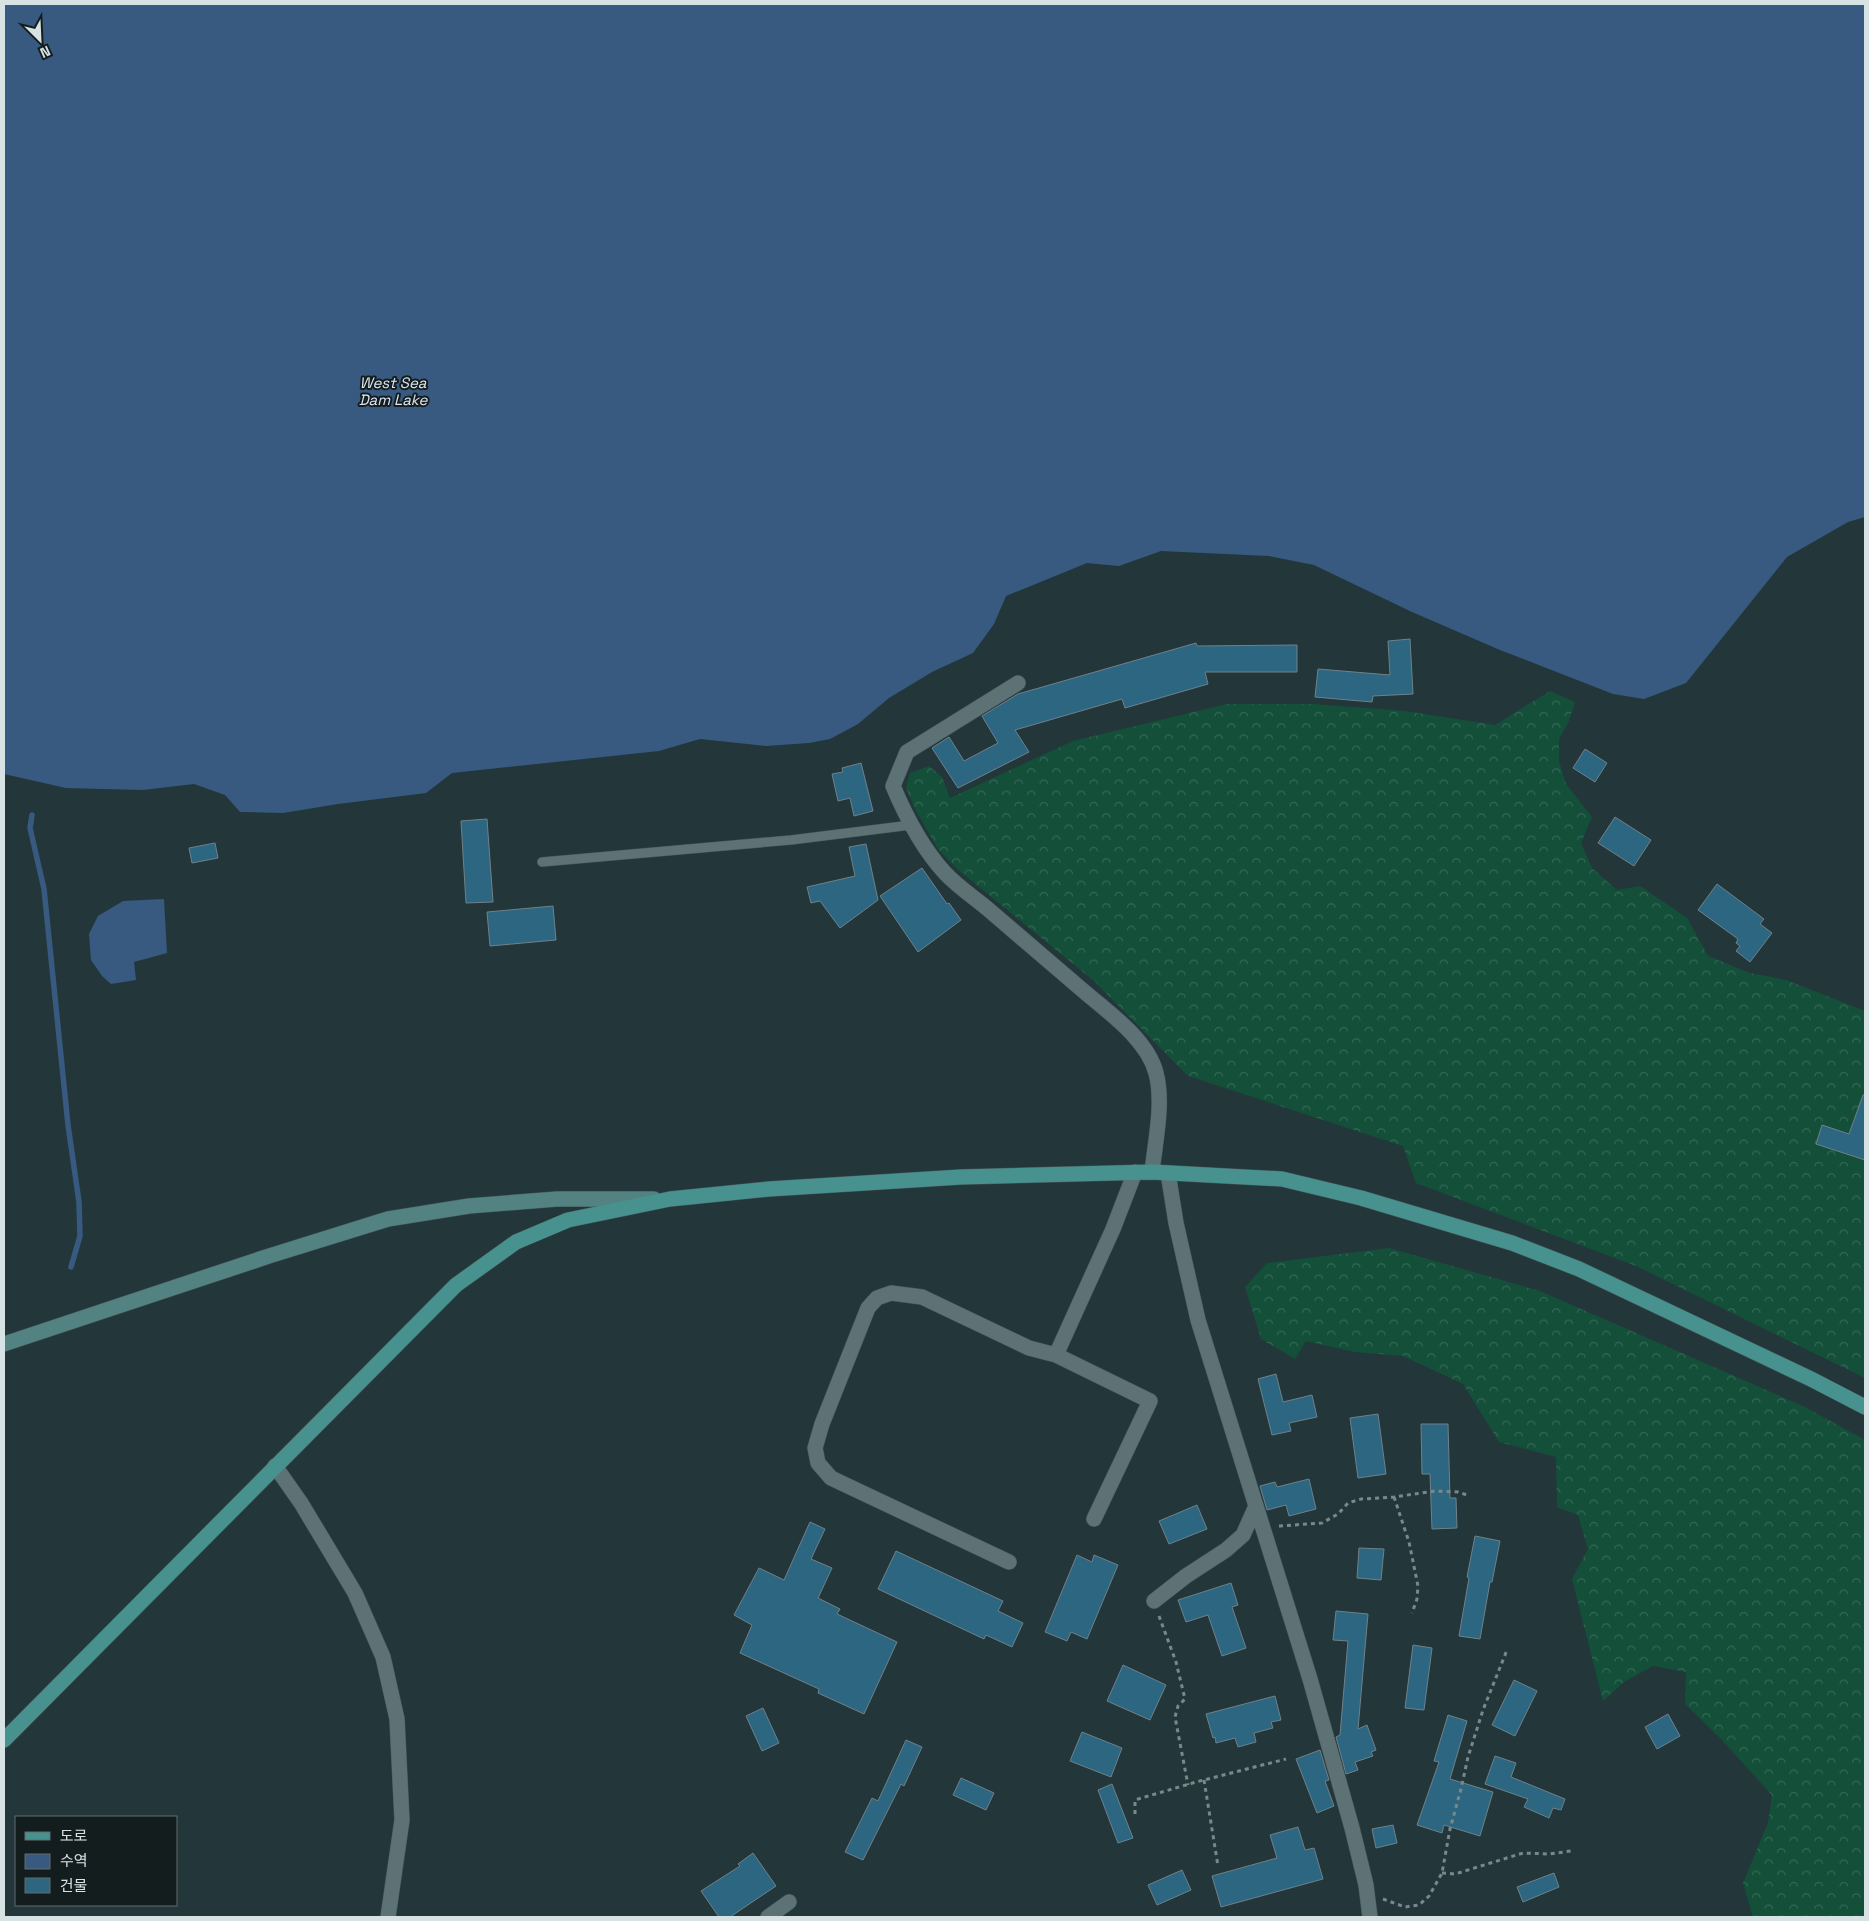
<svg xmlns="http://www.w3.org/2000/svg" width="1869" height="1921" font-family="'Space Grotesk','Noto Sans KR',sans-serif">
<defs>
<pattern id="forest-crowns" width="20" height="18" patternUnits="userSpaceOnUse" patternTransform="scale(1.25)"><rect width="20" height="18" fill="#134f39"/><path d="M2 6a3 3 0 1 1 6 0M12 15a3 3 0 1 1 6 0" fill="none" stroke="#356856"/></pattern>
</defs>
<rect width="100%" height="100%" fill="#23373a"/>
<path fill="url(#forest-crowns)" d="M1550,691L1575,702L1569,721L1559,739V761L1566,784L1592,817L1581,843L1592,868L1617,890L1640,886L1687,918L1708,956L1750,973L1786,980L1865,1011V1378L1636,1266L1416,1183L1403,1146L1188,1076L1094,981L957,869L938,849L916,811L906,788L910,773L929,766L942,777L950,798L1073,741L1227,704H1314L1405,711L1495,725Z
M1389,1248L1540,1291L1805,1407L1865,1440V1917H1753L1743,1883L1768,1823L1772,1795L1720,1738L1685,1704L1686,1672L1653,1666L1624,1682L1603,1701L1572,1579L1588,1549L1578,1515L1557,1507L1556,1457L1499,1442L1463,1384L1403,1356L1355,1352L1306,1341L1295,1359L1261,1339L1245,1287L1267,1263Z"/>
<path fill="#385a80" d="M4,4H1865V517L1848,522L1787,557L1686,683L1644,699L1613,694L1500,650L1412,612L1314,565L1269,556L1161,551L1119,566L1087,563L1006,596L994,624L973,653L932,672L889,698L858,724L830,739L809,743L766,746L700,739L659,751L452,773L426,793L338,804L283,813L240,812L225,795L194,784L143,790L66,788L4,774Z
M164,899L167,953L134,962L136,980L111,984L102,976L91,960L89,934L98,916L123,901Z"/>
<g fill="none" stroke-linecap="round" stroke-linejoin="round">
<path stroke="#385a80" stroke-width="5.5" d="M32,815L30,828L44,889L68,1125L79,1202L80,1236L71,1267"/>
</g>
<path fill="#2c6680" stroke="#6f818b" d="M1410,639L1413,694L1373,696L1372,702L1315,697L1318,669L1390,675L1388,641Z
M1196,643L1197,646L1297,645V672H1205L1208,684L1125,708L1122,699L1015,730L1029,752L958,788L932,748L949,737L964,761L998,743L982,716L1018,694Z
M1585,749L1607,763L1595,782L1573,768Z
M861,763L873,811L854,816L850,798L838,801L832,774L843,772L842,768Z
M1615,817L1651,840L1634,866L1598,843Z
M487,819L493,902L466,903L461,821Z
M215,843L218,858L192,863L189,848Z
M866,844L878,900L840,928L820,901L811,903L807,887L855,876L849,847Z
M922,868L947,904L949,903L961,920L918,952L880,896Z
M1717,884L1764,919L1760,924L1772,933L1750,962L1736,951L1740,946L1736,943L1738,939L1698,910Z
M553,906L556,940L490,946L487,912Z
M1863,1095H1865V1160L1816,1144L1822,1125L1849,1134Z
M1276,1374L1283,1402L1312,1395L1317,1417L1289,1423L1291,1431L1272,1435L1258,1379Z
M1378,1414L1386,1474L1358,1478L1350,1418Z
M1421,1424H1448L1450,1498H1456L1457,1528L1432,1529L1430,1474H1422Z
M1309,1479L1316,1509L1289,1516L1286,1505L1267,1510L1260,1486L1275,1482L1277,1487Z
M1197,1505L1207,1529L1169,1544L1159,1521Z
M810,1522L825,1529L811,1559L832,1568L818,1598L840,1609L837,1614L897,1642L864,1714L818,1693L819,1689L740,1653L752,1625L734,1615L759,1568L784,1580Z
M1475,1536L1500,1541L1492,1582H1490L1480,1639L1459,1636L1469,1578L1467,1577Z
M1359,1548L1384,1549L1381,1580L1357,1578Z
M896,1551L1003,1601L998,1611L1023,1623L1012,1647L986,1635L984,1639L878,1589Z
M1077,1555L1092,1562L1094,1555L1118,1565L1087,1639L1071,1632L1067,1641L1045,1632Z
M1231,1583L1238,1605L1232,1607L1246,1648L1222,1656L1208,1615L1186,1622L1178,1600Z
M1336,1611L1368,1614L1358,1729L1367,1725L1376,1750L1371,1752L1373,1756L1355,1762L1358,1770L1346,1774L1336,1737L1340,1735L1348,1641L1333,1640Z
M1413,1645L1432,1648L1424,1710L1405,1708Z
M1123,1665L1166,1685L1150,1720L1107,1701Z
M1514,1680L1537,1691L1515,1736L1492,1725Z
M1275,1696L1281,1720L1271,1722L1273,1728L1254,1733L1256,1742L1238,1747L1235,1738L1216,1743L1215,1737L1213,1738L1206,1714Z
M763,1708L779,1743L762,1751L746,1716Z
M1668,1714L1680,1736L1657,1749L1645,1727Z
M1448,1715L1467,1721L1450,1779L1493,1792L1480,1836L1444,1825L1442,1833L1417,1825L1439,1762L1434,1761Z
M1082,1732L1122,1748L1111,1777L1070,1761Z
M906,1740L922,1747L904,1786L901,1784L863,1860L845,1852L872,1798L878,1801Z
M1320,1750L1329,1780L1325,1781L1334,1806L1317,1813L1296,1759Z
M1495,1756L1516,1763L1511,1777L1565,1799L1561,1810L1553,1808L1549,1818L1524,1807L1528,1799L1485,1784Z
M961,1778L994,1793L986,1810L953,1795Z
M1112,1784L1133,1838L1118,1843L1098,1790Z
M1393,1825L1397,1843L1376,1848L1372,1829Z
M1298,1827L1305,1850L1314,1848L1323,1879L1221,1907L1212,1876L1277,1858L1270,1835Z
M753,1853L776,1886L730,1917H719L701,1891L740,1866L738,1864Z
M1182,1870L1191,1890L1157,1905L1148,1885Z
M1554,1873L1559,1887L1523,1902L1517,1887Z"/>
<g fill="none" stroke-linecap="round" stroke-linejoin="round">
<g stroke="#445558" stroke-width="10">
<path id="lane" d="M542,862L791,840L911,825"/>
</g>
<g stroke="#445558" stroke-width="16">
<path id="street" d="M1018,683L907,752L893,786C906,817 922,848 945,873C958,887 975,898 989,910C1022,938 1054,966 1087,994C1111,1014 1148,1041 1156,1073C1164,1103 1155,1142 1152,1172
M1168,1173L1176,1223L1198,1320L1310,1679L1352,1828L1366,1885L1370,1917
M1056,1355L1150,1401L1094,1519
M275,1466L301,1503L355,1593L383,1657L397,1719L402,1820L388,1917
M1009,1562L831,1478L818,1463L815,1448L822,1424L868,1308L877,1298L891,1293L922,1297L1029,1348L1056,1355L1113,1229L1135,1172
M1154,1601L1186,1576L1226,1550L1243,1535L1256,1506
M768,1917L789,1902"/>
</g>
<g stroke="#445558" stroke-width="16">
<path id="secondary" d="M4,1344L269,1256L388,1219L469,1206L557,1199H654"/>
</g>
<g stroke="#445558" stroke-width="16">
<path id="primary" d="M4,1740L456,1285L516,1242L568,1220L670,1199L769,1189L961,1177L1152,1172L1282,1179L1361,1198L1512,1243L1579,1269L1811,1379L1865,1407"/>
</g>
<path stroke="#78898b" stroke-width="3" stroke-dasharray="4 4" stroke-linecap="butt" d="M1394,1497L1409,1542L1418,1586L1417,1599L1412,1613
M1279,1526L1322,1523L1338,1514L1348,1503L1361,1499L1394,1497L1435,1491L1458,1492L1467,1495
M1159,1616L1176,1662L1185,1699L1178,1706L1175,1717L1188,1785
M1204,1780L1218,1866
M1135,1814V1800L1196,1782L1286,1759
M1442,1873L1455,1874L1523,1853L1549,1854L1571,1851
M1383,1899L1405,1907L1419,1905L1429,1896L1442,1873L1450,1829L1461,1789L1468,1757L1483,1710L1507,1650"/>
<use href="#lane" stroke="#5c7275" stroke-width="9"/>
<use href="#street" stroke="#5c7275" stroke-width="15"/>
<use href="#secondary" stroke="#528281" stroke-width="15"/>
<use href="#primary" stroke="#47928e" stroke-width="15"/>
</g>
<g text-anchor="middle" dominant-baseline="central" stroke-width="4" stroke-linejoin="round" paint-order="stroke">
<g font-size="15" font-style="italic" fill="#dbe6f2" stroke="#141d1e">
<text x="393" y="382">West Sea<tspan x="393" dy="17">Dam Lake</tspan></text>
</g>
</g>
<rect width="1869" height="1921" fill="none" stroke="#d6e2e4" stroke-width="10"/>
<rect x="15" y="1816" width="162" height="90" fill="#141d1e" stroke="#626c6d"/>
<rect x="25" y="1832" width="25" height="8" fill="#47928e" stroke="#626c6d"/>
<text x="60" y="1841" font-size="15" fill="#d6e2e4">도로</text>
<rect x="25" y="1854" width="25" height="15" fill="#385a80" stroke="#626c6d"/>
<text x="60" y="1866" font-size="15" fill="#d6e2e4">수역</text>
<rect x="25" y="1878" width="25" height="15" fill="#2c6680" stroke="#626c6d"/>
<text x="60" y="1891" font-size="15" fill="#d6e2e4">건물</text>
<g transform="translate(40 40) rotate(156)" stroke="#141d1e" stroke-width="4" paint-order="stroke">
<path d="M0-4L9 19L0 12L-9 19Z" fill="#d6e2e4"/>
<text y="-8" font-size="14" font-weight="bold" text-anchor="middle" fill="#d6e2e4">N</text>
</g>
</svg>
